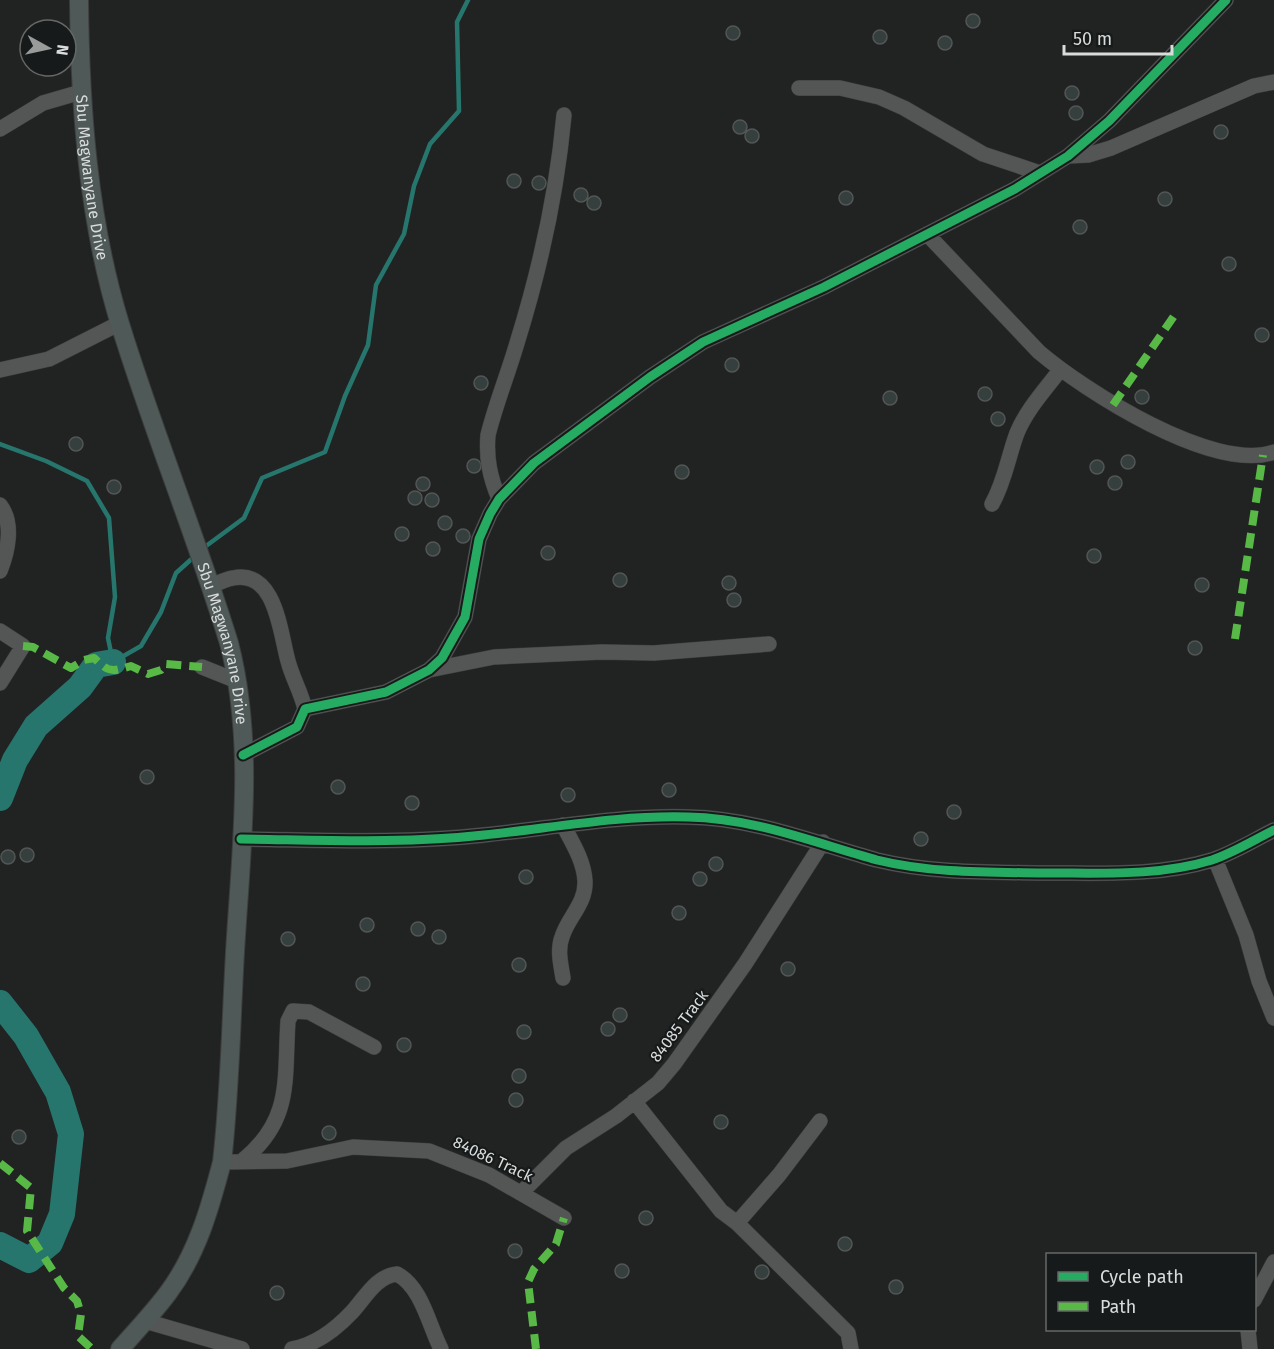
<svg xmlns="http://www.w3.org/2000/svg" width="1274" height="1349" font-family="'Fira Sans',sans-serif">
<rect width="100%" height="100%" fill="#212322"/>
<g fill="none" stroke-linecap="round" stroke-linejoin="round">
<path stroke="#26766d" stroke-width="4.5" d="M0,444L46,461L87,481L109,518L115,597L108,638L113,662L141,646L161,612L176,573L196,555
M202,549L244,518L262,478L325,452L345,396L368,345L376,285L404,234L414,186L430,144L459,111L457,22L468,0"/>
<path stroke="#26766d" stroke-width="26" d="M0,798L15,760L36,726L80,687L96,665L113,662
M0,1003L26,1036L58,1092L71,1134L62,1214L50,1243L29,1260L0,1245"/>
</g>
<path fill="#343f3e" stroke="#545656" stroke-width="1.5" d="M966 21a7 7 0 1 1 14 0a7 7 0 1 1-14 0Z
M726 33a7 7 0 1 1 14 0a7 7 0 1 1-14 0Z
M873 37a7 7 0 1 1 14 0a7 7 0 1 1-14 0Z
M938 43a7 7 0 1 1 14 0a7 7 0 1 1-14 0Z
M1065 93a7 7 0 1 1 14 0a7 7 0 1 1-14 0Z
M1069 113a7 7 0 1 1 14 0a7 7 0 1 1-14 0Z
M733 127a7 7 0 1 1 14 0a7 7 0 1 1-14 0Z
M1214 132a7 7 0 1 1 14 0a7 7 0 1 1-14 0Z
M745 136a7 7 0 1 1 14 0a7 7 0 1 1-14 0Z
M507 181a7 7 0 1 1 14 0a7 7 0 1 1-14 0Z
M532 183a7 7 0 1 1 14 0a7 7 0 1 1-14 0Z
M574 195a7 7 0 1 1 14 0a7 7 0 1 1-14 0Z
M839 198a7 7 0 1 1 14 0a7 7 0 1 1-14 0Z
M1158 199a7 7 0 1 1 14 0a7 7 0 1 1-14 0Z
M587 203a7 7 0 1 1 14 0a7 7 0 1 1-14 0Z
M1073 227a7 7 0 1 1 14 0a7 7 0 1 1-14 0Z
M1222 264a7 7 0 1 1 14 0a7 7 0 1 1-14 0Z
M1255 335a7 7 0 1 1 14 0a7 7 0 1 1-14 0Z
M725 365a7 7 0 1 1 14 0a7 7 0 1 1-14 0Z
M474 383a7 7 0 1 1 14 0a7 7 0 1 1-14 0Z
M978 394a7 7 0 1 1 14 0a7 7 0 1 1-14 0Z
M1135 397a7 7 0 1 1 14 0a7 7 0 1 1-14 0Z
M883 398a7 7 0 1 1 14 0a7 7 0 1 1-14 0Z
M991 419a7 7 0 1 1 14 0a7 7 0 1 1-14 0Z
M69 444a7 7 0 1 1 14 0a7 7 0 1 1-14 0Z
M1121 462a7 7 0 1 1 14 0a7 7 0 1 1-14 0Z
M467 466a7 7 0 1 1 14 0a7 7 0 1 1-14 0Z
M1090 467a7 7 0 1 1 14 0a7 7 0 1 1-14 0Z
M675 472a7 7 0 1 1 14 0a7 7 0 1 1-14 0Z
M1108 483a7 7 0 1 1 14 0a7 7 0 1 1-14 0Z
M416 484a7 7 0 1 1 14 0a7 7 0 1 1-14 0Z
M107 487a7 7 0 1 1 14 0a7 7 0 1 1-14 0Z
M408 498a7 7 0 1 1 14 0a7 7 0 1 1-14 0Z
M425 500a7 7 0 1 1 14 0a7 7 0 1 1-14 0Z
M438 523a7 7 0 1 1 14 0a7 7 0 1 1-14 0Z
M395 534a7 7 0 1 1 14 0a7 7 0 1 1-14 0Z
M456 536a7 7 0 1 1 14 0a7 7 0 1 1-14 0Z
M426 549a7 7 0 1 1 14 0a7 7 0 1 1-14 0Z
M541 553a7 7 0 1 1 14 0a7 7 0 1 1-14 0Z
M1087 556a7 7 0 1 1 14 0a7 7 0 1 1-14 0Z
M613 580a7 7 0 1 1 14 0a7 7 0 1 1-14 0Z
M722 583a7 7 0 1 1 14 0a7 7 0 1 1-14 0Z
M1195 585a7 7 0 1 1 14 0a7 7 0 1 1-14 0Z
M727 600a7 7 0 1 1 14 0a7 7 0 1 1-14 0Z
M1188 648a7 7 0 1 1 14 0a7 7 0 1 1-14 0Z
M140 777a7 7 0 1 1 14 0a7 7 0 1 1-14 0Z
M331 787a7 7 0 1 1 14 0a7 7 0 1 1-14 0Z
M662 790a7 7 0 1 1 14 0a7 7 0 1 1-14 0Z
M561 795a7 7 0 1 1 14 0a7 7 0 1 1-14 0Z
M405 803a7 7 0 1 1 14 0a7 7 0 1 1-14 0Z
M947 812a7 7 0 1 1 14 0a7 7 0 1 1-14 0Z
M914 839a7 7 0 1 1 14 0a7 7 0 1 1-14 0Z
M20 855a7 7 0 1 1 14 0a7 7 0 1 1-14 0Z
M1 857a7 7 0 1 1 14 0a7 7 0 1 1-14 0Z
M709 864a7 7 0 1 1 14 0a7 7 0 1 1-14 0Z
M519 877a7 7 0 1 1 14 0a7 7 0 1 1-14 0Z
M693 879a7 7 0 1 1 14 0a7 7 0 1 1-14 0Z
M672 913a7 7 0 1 1 14 0a7 7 0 1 1-14 0Z
M360 925a7 7 0 1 1 14 0a7 7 0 1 1-14 0Z
M411 929a7 7 0 1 1 14 0a7 7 0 1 1-14 0Z
M432 937a7 7 0 1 1 14 0a7 7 0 1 1-14 0Z
M281 939a7 7 0 1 1 14 0a7 7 0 1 1-14 0Z
M512 965a7 7 0 1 1 14 0a7 7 0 1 1-14 0Z
M781 969a7 7 0 1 1 14 0a7 7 0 1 1-14 0Z
M356 984a7 7 0 1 1 14 0a7 7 0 1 1-14 0Z
M613 1015a7 7 0 1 1 14 0a7 7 0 1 1-14 0Z
M601 1029a7 7 0 1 1 14 0a7 7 0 1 1-14 0Z
M517 1032a7 7 0 1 1 14 0a7 7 0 1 1-14 0Z
M397 1045a7 7 0 1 1 14 0a7 7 0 1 1-14 0Z
M512 1076a7 7 0 1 1 14 0a7 7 0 1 1-14 0Z
M509 1100a7 7 0 1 1 14 0a7 7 0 1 1-14 0Z
M714 1122a7 7 0 1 1 14 0a7 7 0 1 1-14 0Z
M322 1133a7 7 0 1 1 14 0a7 7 0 1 1-14 0Z
M12 1137a7 7 0 1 1 14 0a7 7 0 1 1-14 0Z
M639 1218a7 7 0 1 1 14 0a7 7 0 1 1-14 0Z
M838 1244a7 7 0 1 1 14 0a7 7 0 1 1-14 0Z
M508 1251a7 7 0 1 1 14 0a7 7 0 1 1-14 0Z
M615 1271a7 7 0 1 1 14 0a7 7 0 1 1-14 0Z
M755 1272a7 7 0 1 1 14 0a7 7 0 1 1-14 0Z
M889 1287a7 7 0 1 1 14 0a7 7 0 1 1-14 0Z
M270 1293a7 7 0 1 1 14 0a7 7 0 1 1-14 0Z"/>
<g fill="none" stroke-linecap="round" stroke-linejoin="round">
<g stroke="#3c3e3d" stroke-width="16">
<path id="minor" d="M799,88H840L879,97L904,108L983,154L1040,173
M0,129L43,103L81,92
M1068,156L1088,155L1111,148L1254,86L1274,82
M927,234L1039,352C1085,391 1213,473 1274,452
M0,370L49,359L120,323
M499,499C490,477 486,459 488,435C496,403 508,374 517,343C540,269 557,192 564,115
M992,504C1005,481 1008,457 1017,433C1027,409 1045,390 1060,370
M0,505C14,523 8,551 0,571
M211,586C218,583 226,579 233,578C276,569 280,633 288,661C292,677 301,692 305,709
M0,631L23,646L0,683
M202,667L237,681
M429,670L494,657L602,652L654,653L769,644
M243,755L297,727L305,709L386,692L429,670L442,658L465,617L479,539L490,514L499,499L534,463L650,377L703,342L824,287L1015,189L1068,156L1109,121L1226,0
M241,839C322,840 403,844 484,835C552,828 619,815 688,817C754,818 815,843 877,860C934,874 993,872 1050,873C1104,873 1160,876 1212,860C1233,853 1254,840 1274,830
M1215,859L1246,935L1259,981L1274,1018
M563,978C561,965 557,950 562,937C568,917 586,904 585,881C584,861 572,842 563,825
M634,1101L721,1211L737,1223L848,1333L851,1349
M242,1161C293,1120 284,1080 288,1021L293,1011L309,1012L374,1047
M222,1162L287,1161L353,1147L429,1151L489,1175L564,1218
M522,1192L566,1148L616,1116L658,1083L674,1064L745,964L823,842
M737,1223L779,1175L820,1121
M1254,1300L1274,1262
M145,1321L242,1349
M1248,1330L1250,1349
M292,1349C315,1345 336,1329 352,1312C365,1298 376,1276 397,1274C422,1287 429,1326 441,1349"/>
</g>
<g stroke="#3c3e3d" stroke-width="20">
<g id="major">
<path id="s1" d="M79,0C80,108 88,220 120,324C153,431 196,536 229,643C255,743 241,850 235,952C231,1022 230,1093 222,1162C210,1208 197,1254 168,1293C153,1313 136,1331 120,1349"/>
</g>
</g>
<use href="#minor" stroke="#545655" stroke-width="15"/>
<use href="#major" stroke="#4f5958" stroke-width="18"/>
<path stroke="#58b947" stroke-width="8" stroke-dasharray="15 8" stroke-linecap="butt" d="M1113,405L1174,316
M1235,639L1263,455
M23,646L33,647L71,668L84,660L94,658C110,673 110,672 131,666L148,674L161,670L166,664L202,667
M0,1163L31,1188L27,1231L64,1288L77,1301L81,1314L78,1336L92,1349
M536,1349L528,1282L534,1269L556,1244L564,1218"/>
<g stroke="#171a1a" stroke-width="13">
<path id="cycleway" d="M243,755L297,727L305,709L386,692L429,670L442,658L465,617L479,539L490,514L499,499L534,463L650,377L703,342L824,287L1015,189L1068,156L1109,121L1226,0
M241,839C322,840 403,844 484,835C552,828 619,815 688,817C754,818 815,843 877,860C934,874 993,872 1050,873C1104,873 1160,876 1212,860C1233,853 1254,840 1274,830"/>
</g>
<use href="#cycleway" stroke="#26ab63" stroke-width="9"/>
</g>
<g text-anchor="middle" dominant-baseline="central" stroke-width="4.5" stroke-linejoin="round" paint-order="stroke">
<g font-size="16" fill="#d9dcdb" stroke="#171a1a">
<text stroke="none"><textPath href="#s1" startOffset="178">Sbu Magwanyane Drive</textPath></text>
<text stroke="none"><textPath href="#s1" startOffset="664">Sbu Magwanyane Drive</textPath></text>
<text transform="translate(679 1026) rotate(-53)">84085 Track</text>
<text transform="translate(493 1159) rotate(25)">84086 Track</text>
</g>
</g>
<rect x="1046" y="1253" width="210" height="78" fill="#171a1a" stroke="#656867" stroke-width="1.5"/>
<rect x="1058" y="1272" width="30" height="9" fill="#26ab63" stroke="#656867" stroke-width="1.5"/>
<text x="1100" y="1283" font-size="18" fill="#d9dcdb">Cycle path</text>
<rect x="1058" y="1302" width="30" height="9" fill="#58b947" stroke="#656867" stroke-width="1.5"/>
<text x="1100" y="1313" font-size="18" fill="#d9dcdb">Path</text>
<g transform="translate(48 48) rotate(98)"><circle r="28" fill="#171a1a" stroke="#656867" stroke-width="1.5"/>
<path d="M0-4.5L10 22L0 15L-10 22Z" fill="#999b9a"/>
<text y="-9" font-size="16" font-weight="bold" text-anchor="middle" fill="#d9dcdb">N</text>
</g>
<path d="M1064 45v9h108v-9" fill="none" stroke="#d9dcdb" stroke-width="3"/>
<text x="1073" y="45" font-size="18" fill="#d9dcdb" stroke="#171a1a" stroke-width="4.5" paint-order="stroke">50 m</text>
</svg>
